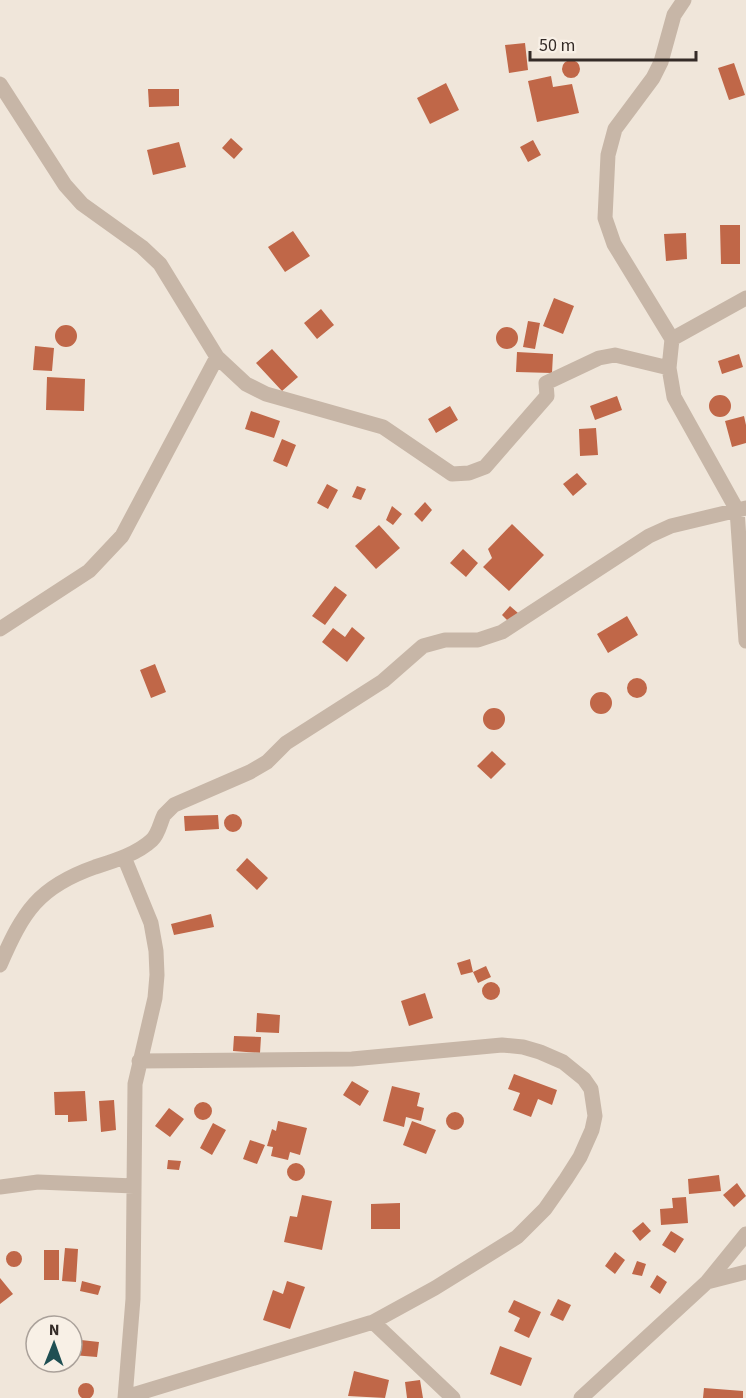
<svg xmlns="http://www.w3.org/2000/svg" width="746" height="1398" font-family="'Source Sans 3',sans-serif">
<rect width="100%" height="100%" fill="#f0e6da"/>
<path fill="#c06748" d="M525,43L528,70L509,73L505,45Z
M562 69a9 9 0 1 1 18 0a9 9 0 1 1-18 0Z
M734,63L745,95L729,100L718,68Z
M551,76L553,87L572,84L579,113L537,122L528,81Z
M446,83L459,110L430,124L417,98Z
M148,89H179V106L149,107Z
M231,138L243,149L234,159L222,148Z
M533,140L541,155L528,162L520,147Z
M179,142L186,167L153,175L147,150Z
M720,225H740V264H721Z
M293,231L310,256L285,272L268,247Z
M686,233L687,259L666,261L664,234Z
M554,298L574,306L563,334L543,326Z
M321,309L334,325L317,339L304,323Z
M528,321L540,323L535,349L523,347Z
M55 336a11 11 0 1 1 22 0a11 11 0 1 1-22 0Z
M496 338a11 11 0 1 1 22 0a11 11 0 1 1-22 0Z
M35,346L54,348L52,371L33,370Z
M272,349L298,377L282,391L256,363Z
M517,352L553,354L552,373L516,372Z
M739,354L743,367L722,374L718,361Z
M47,377L85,379L84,411L46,410Z
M709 406a11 11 0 1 1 22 0a11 11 0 1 1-22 0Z
M617,396L622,410L595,420L590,406Z
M450,406L458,420L436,433L428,419Z
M251,411L280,421L274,438L245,429Z
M744,416L746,425V443L732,447L725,421Z
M596,428L598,455L580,456L579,429Z
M282,439L296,445L287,467L273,461Z
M577,473L587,484L573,496L563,484Z
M327,484L338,490L328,509L317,503Z
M357,486L366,489L361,500L352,497Z
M425,502L432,510L422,522L414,514Z
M392,506L402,514L393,525L386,520Z
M512,524L544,555L509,591L483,567L492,558L488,549Z
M379,525L400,548L376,569L355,546Z
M463,549L478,563L466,577L450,563Z
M335,586L347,595L325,625L312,616Z
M510,606L518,613L510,623L502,615Z
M627,616L638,635L608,653L597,634Z
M352,627L365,638L347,662L322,642L333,628L345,637Z
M155,664L166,692L151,698L140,670Z
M627 688a10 10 0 1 1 20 0a10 10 0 1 1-20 0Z
M590 703a11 11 0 1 1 22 0a11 11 0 1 1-22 0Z
M483 719a11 11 0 1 1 22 0a11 11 0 1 1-22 0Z
M492,751L506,764L491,779L477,766Z
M224 823a9 9 0 1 1 18 0a9 9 0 1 1-18 0Z
M218,815L219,829L185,831L184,816Z
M247,858L268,878L257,890L236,870Z
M211,914L214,927L174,935L171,924Z
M470,959L473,972L461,975L457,963Z
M486,966L491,977L478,983L473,972Z
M482 991a9 9 0 1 1 18 0a9 9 0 1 1-18 0Z
M425,993L433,1018L409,1026L401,1001Z
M257,1013L280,1015L279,1033L256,1032Z
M234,1036L261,1037L260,1053L233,1051Z
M514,1074L557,1090L552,1105L538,1099L531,1117L513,1110L520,1093L508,1089Z
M352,1081L369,1091L360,1106L343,1095Z
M392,1086L420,1093L417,1106L424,1108L421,1121L406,1117L404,1127L383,1121Z
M85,1091L87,1121L68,1122V1115H55L54,1092Z
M114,1100L116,1130L101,1132L99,1101Z
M194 1111a9 9 0 1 1 18 0a9 9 0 1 1-18 0Z
M169,1108L184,1119L170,1137L155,1126Z
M446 1121a9 9 0 1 1 18 0a9 9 0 1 1-18 0Z
M278,1121L307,1128L300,1155L290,1152L288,1160L271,1156L273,1147L267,1146L272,1129L276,1131Z
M412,1121L436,1130L426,1154L403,1145Z
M213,1123L226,1130L212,1155L200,1148Z
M250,1140L265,1145L257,1164L243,1159Z
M168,1160L181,1161L179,1170L167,1169Z
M287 1172a9 9 0 1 1 18 0a9 9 0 1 1-18 0Z
M719,1175L721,1191L689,1194L688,1179Z
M737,1183L746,1196L734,1207L723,1195Z
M302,1195L332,1201L322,1250L284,1242L290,1216L297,1217Z
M686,1197L688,1223L661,1225L660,1209L673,1208L672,1198Z
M400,1203V1229H371V1204Z
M643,1222L651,1231L640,1241L632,1231Z
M671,1231L684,1239L675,1253L662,1245Z
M65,1248L78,1249L76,1282L62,1281Z
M44,1250H59V1280H44Z
M6 1259a8 8 0 1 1 16 0a8 8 0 1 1-16 0Z
M615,1252L625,1260L615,1274L605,1266Z
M637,1261L646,1264L642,1276L632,1274Z
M657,1275L667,1282L660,1294L650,1287Z
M0,1278L13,1294L0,1304Z
M82,1281L101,1286L98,1295L80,1291Z
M287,1281L305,1287L290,1329L263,1320L273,1290L283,1294Z
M558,1299L571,1305L563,1321L550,1315Z
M514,1300L541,1312L529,1338L514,1331L520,1318L508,1312Z
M72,1339L99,1342L97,1357L72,1355Z
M500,1346L532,1358L521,1386L490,1374Z
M354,1371L389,1380L385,1398L348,1396Z
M420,1380L423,1398H407L405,1382Z
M78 1391a8 8 0 1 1 16 0a8 8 0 1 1-16 0Z
M704,1388L743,1391V1398H703Z"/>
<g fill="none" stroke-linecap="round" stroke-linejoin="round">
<path stroke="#c7b6a7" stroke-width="15" d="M684,0L674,15L661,62L653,78L615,129L608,155L605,218L614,244L672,339L669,368L674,397L737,510L746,641
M0,84L65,185L82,204L142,247L160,264L217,357L246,384L266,394L383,427L452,474L469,473L485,467L547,396L546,383L599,358L615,355L669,368
M672,339L746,298
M0,629L89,571L122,536L217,357
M124,857L151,923L156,951L157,975L155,998L135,1084L133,1299L125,1398
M0,965C23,912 38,887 95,867C114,861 137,854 152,840C159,833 160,823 164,815C167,812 171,808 174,805L250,772L267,762L286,743L383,681L423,646L445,640H478L502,632L649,536L671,526L746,508
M0,1187L38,1182L134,1186
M707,1282L746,1234
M373,1322L453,1398
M126,1397L373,1322L435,1288L517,1237L545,1209L566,1179L580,1157L592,1130L595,1116L591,1089L584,1079L563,1062L540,1052L523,1047L502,1045L352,1059L139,1061
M581,1398L707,1282L746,1272"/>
</g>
<g transform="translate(54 1344) rotate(1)"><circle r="28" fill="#f8f0e6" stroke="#aaa19a" stroke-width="1.5"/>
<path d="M0-4.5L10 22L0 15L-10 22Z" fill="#1f4f53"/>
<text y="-9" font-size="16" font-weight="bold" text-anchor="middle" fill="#342b27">N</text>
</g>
<path d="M530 51v9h166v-9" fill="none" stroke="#342b27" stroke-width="3"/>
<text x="539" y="51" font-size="18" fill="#342b27" stroke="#f8f0e6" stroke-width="4.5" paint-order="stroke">50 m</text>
</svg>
